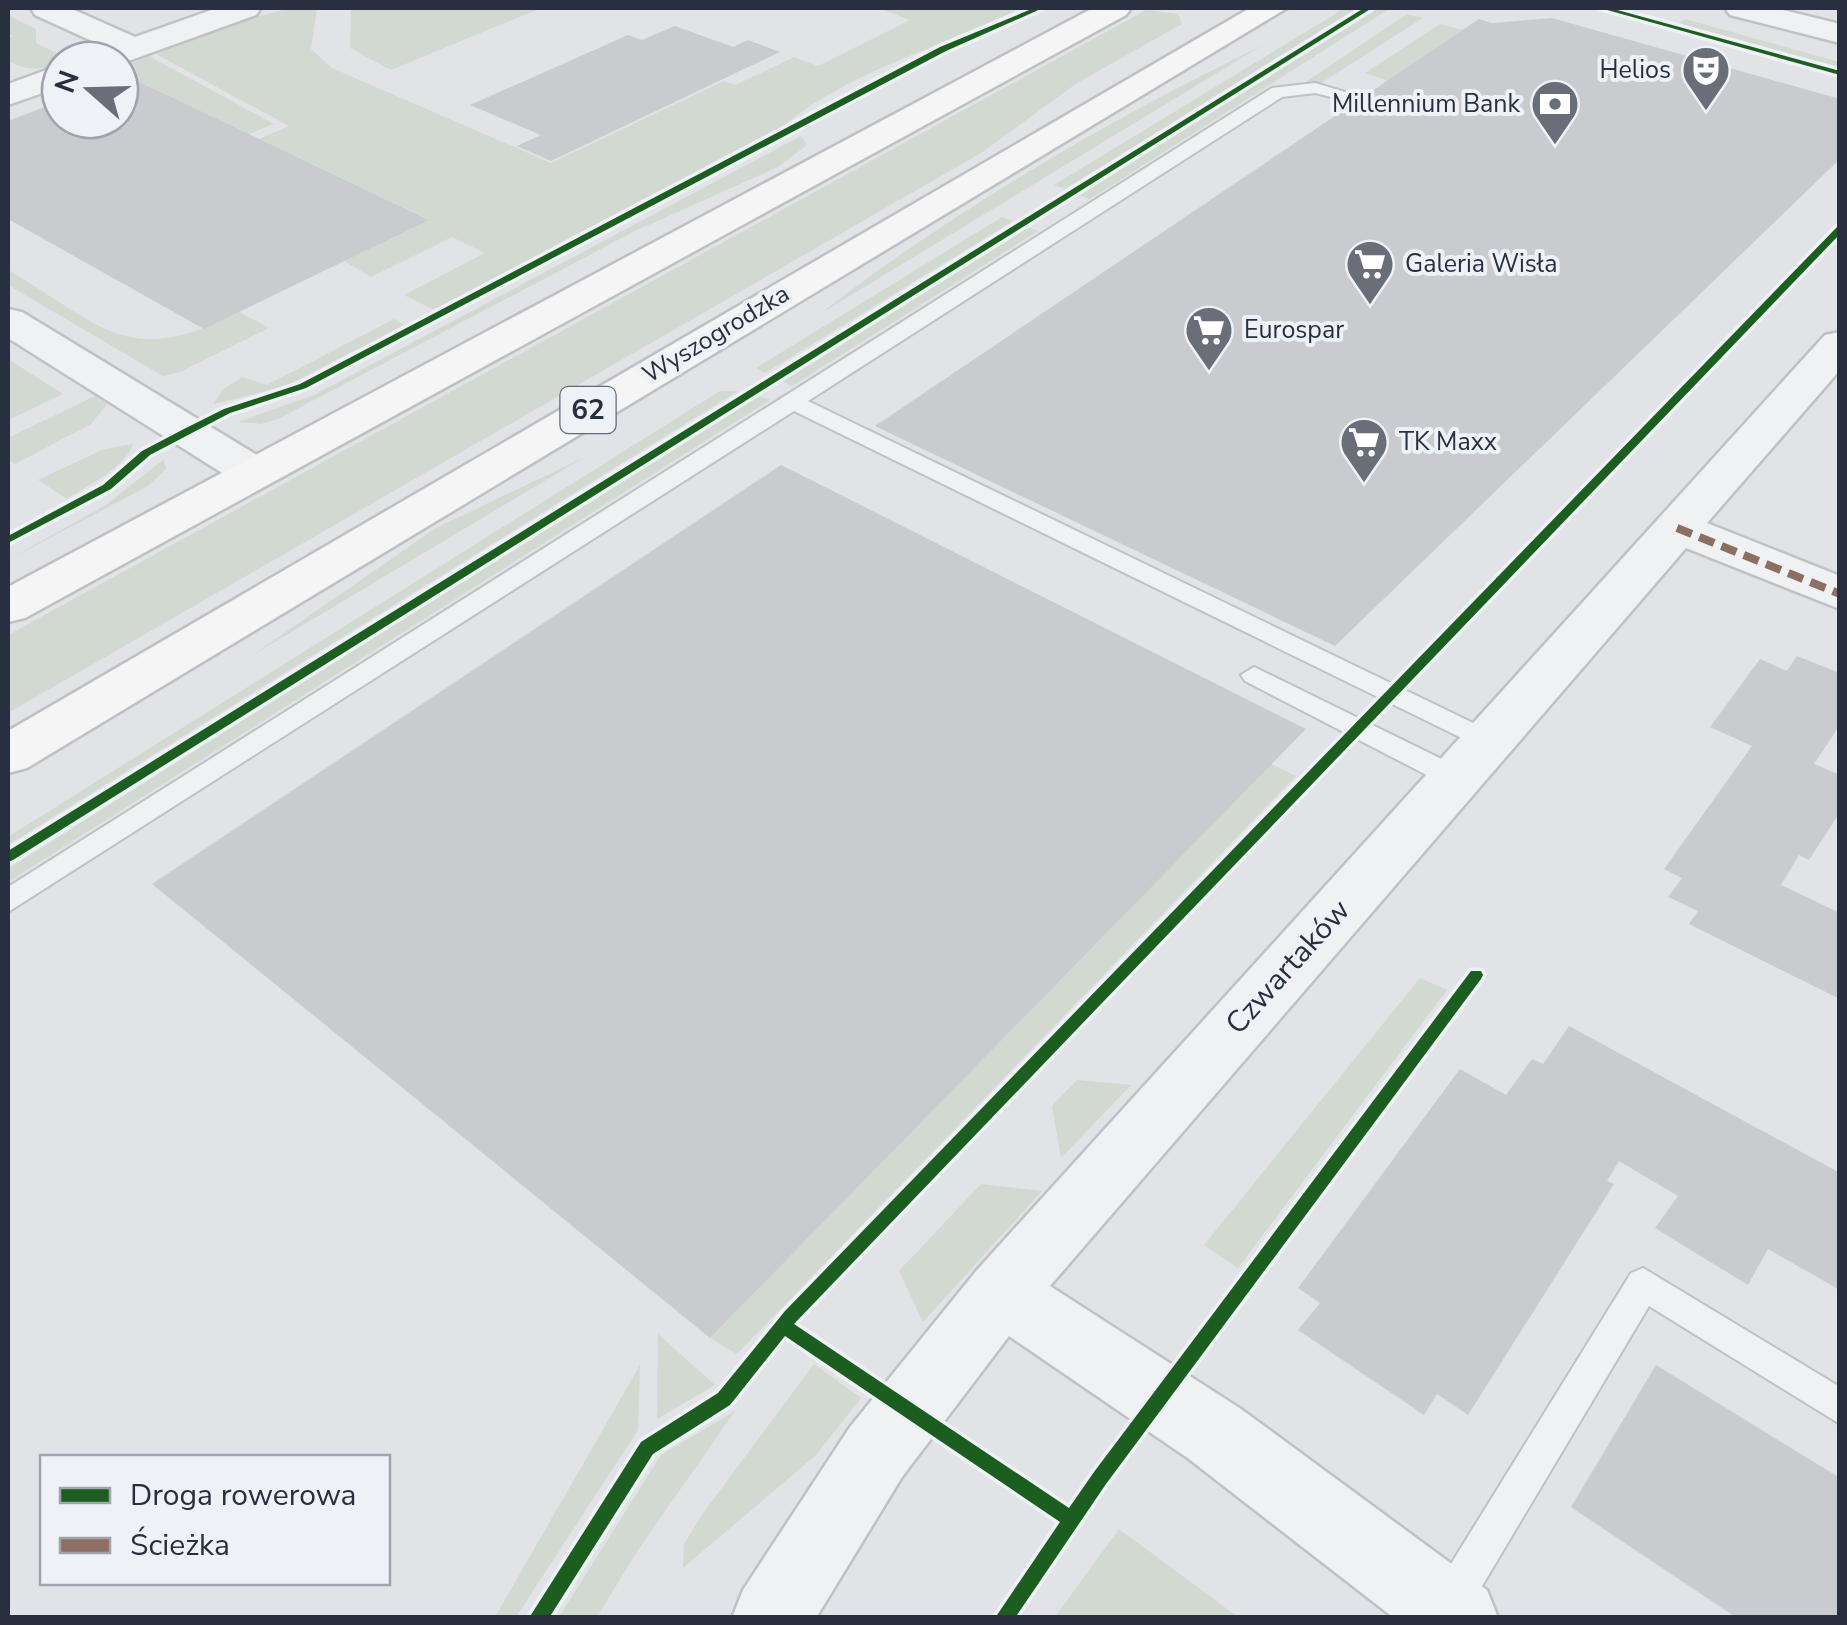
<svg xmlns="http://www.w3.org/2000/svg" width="1847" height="1625" font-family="'Nunito Sans',sans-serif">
<rect width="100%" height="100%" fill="#e1e3e6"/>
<path fill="#d1d9d1" d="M292,8H317L311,49L332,68L551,163L724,81L736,85L794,57L818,66L910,20L878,8H1020C940,49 841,72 773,135L434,310L404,295L485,253L452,237L371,277L344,261L428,219L259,139L289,126L156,54L251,18Z
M351,8H541L391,70L350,48Z
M1345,8H1359L1065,189L1054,185Z
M1376,8L1389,9L1090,199L1079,195Z
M1146,10L1178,14L1182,24L1077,83L981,153L8,713V635Z
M1407,14L1423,18L1321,83L1306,82Z
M8,15L36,29V43L62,56C47,74 26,70 8,61V38L13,36L8,33Z
M1685,19L1839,62V70L1676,25Z
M1440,24L1463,30L1388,81L1365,73Z
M1263,45L820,314C950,212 1114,117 1263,45Z
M149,56L274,124L249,134L120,78V68Z
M801,136L807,145L778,167L635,231L278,419L261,424L238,422L314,395Z
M1002,217L1013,221L765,373L756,368Z
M1028,227L1038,231L792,386L782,381Z
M8,270C105,327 127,369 239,312L269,328L180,372L163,376L8,285Z
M394,319L404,325L286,386L214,404L222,390L242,377L267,385Z
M8,359L63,394L8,420Z
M720,391H738L8,845V837Z
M757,395L770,400L8,882V869Z
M95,396L107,404L91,424L15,464L8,459V438Z
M133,444C125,468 88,485 67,499L38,480L104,449Z
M583,458L251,656L436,528Z
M164,459L166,469L148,486L8,560L106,505Z
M1271,764L1296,776L737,1354L710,1338Z
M1420,978L1447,990L1238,1268L1204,1245Z
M1077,1080L1131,1085L1061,1158L1052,1106Z
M981,1184L1042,1191L923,1322L899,1271Z
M658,1334L715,1385L657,1419Z
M814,1364L861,1398L816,1455L683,1568L684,1544L704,1512Z
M640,1365L638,1430L516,1617H495Z
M735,1411L638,1550L597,1617H559L661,1455Z
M1119,1529L1238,1617H1055Z"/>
<path fill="#c9cbce" d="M1552,18L1840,99V159L1335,646L875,426L1479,19L1492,23Z
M675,26L733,47L748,40L780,52L551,161L517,146L541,135L470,105L628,35L642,40Z
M126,76L249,134L429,220L204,329L8,219V121L60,101V120H120V78Z
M781,465L1306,729L710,1338L152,884Z
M1797,656L1840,673V725L1814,764L1840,775V812L1809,860L1799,855L1781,885L1840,913V999L1689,924L1698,911L1668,897L1682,878L1664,869L1752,746L1710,727L1760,659L1787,671Z
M1569,1026L1840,1173V1290L1768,1249L1748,1285L1655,1228L1678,1196L1619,1161L1607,1181L1614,1184L1468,1415L1437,1394L1424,1415L1298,1330L1320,1303L1298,1288L1460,1069L1506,1095L1532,1059L1543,1064Z
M1656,1365L1840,1478V1618H1737L1571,1507Z"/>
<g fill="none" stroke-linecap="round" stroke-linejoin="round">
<g stroke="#bfc1c4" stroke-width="4">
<path id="service" d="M1315,83L1368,99L1360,104L1315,93L1282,97L808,401L1498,735L1502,741L1498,747H1480L794,411L8,912V887L1272,88Z
M1254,667L1466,771L1469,778L1456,788L1446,785L1245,681L1241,675Z
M1643,1268L1840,1387V1424L1649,1306L1463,1618H1432L1427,1607L1433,1593L1631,1273Z"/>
</g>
<g stroke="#bfc1c4" stroke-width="5">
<path id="minor" d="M31,8H70L135,37L217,8H261L256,15L120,64V60H85L105,47L35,15Z
M60,65V87L8,105V84Z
M8,309L22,312L270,463L276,473L270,483L254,486L238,483L8,338Z
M1840,332V370L1707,523L1840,576V609L1686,548L1050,1286L1241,1409L1487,1590L1498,1618H1394L1189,1459L1009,1336L902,1477L816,1618H732L743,1590L850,1427L977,1270L1825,335Z"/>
</g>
<g stroke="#bfc1c4" stroke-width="5">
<path id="tertiary" d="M1725,8H1775L1840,24V43L1730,15Z"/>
</g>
<g stroke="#bec0c3" stroke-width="5">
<path id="primary" d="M1093,8H1131L1126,15L25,618L8,622V587Z
M1250,8H1287L27,768L8,773V731Z"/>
</g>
<use href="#service" fill="#f0f1f2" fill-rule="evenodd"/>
<use href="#minor" fill="#f0f1f2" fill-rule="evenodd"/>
<use href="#tertiary" fill="#f0f1f2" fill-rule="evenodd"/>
<use href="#primary" fill="#f5f5f6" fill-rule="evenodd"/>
<path stroke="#8d6e63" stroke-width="8" stroke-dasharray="16 8" stroke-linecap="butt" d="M1677,528L1840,594"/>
<g stroke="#eef1f5" stroke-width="7">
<path id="cycleway" d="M1034,8H1043L946,51L306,388L230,413L150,455L111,489L8,543V536L103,485L142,451L182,430L224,409L300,384L940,47Z
M1364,8H1372L13,860L8,862V851Z
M1600,8H1610L1840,71V75Z
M1837,227H1840V234L794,1324L1069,1508L1094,1472L1471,971H1481L1483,975L1481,979L1106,1484L1015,1618H995L1060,1522L785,1336L730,1405L653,1454L549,1618H529L641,1442L718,1393L785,1311Z"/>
</g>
<use href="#cycleway" fill="#1b5e20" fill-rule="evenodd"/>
</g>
<defs>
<g id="theatre-pin" transform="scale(2.5)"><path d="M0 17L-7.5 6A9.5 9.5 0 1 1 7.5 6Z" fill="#696e79" stroke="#eef1f5"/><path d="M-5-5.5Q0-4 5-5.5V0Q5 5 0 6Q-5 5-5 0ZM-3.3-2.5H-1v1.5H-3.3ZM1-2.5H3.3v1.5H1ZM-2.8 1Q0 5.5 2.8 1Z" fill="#fff"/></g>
<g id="bank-pin" transform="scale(2.5)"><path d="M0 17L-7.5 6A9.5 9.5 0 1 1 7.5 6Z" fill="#696e79" stroke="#eef1f5"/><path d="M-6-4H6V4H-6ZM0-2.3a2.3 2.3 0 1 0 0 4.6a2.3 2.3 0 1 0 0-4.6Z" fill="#fff"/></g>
<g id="supermarket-pin" transform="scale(2.5)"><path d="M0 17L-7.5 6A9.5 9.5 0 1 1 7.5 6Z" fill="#696e79" stroke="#eef1f5"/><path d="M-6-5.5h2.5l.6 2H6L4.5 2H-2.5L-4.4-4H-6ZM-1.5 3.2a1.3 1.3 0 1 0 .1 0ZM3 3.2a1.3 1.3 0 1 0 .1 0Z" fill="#fff"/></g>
</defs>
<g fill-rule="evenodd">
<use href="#theatre-pin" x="1706" y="70"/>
<use href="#bank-pin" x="1555" y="104"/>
<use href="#supermarket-pin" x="1370" y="264"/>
<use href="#supermarket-pin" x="1209" y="330"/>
<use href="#supermarket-pin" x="1364" y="442"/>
</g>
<g text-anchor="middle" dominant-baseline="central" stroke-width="8" stroke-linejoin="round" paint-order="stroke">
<g font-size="25" fill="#282f3e" stroke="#eef1f5" text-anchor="start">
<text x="1671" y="70" text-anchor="end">Helios</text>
<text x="1520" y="104" text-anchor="end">Millennium Bank</text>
<text x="1405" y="264">Galeria Wisła</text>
<text x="1244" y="330">Eurospar</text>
<text x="1399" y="442">TK Maxx</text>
</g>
<g font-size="25" fill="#282f3e" stroke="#eef1f5">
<text transform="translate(716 334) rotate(-31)">Wyszogrodzka</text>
</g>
<rect fill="#eef1f5" stroke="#636975" stroke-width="2.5" x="560.5" y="387" width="55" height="46" rx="8"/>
<g font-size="28" font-weight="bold" fill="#282f3e">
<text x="588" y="410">62</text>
</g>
<g font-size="30" fill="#282f3e" stroke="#eef1f5">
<text transform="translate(1288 967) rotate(-48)">Czwartaków</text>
</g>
</g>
<rect width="1847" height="1625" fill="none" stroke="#282f3e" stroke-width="20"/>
<rect x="40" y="1455" width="350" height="130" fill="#eef1f5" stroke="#9fa3ac" stroke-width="2.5"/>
<rect x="60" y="1488" width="50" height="15" fill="#1b5e20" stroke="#9fa3ac" stroke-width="2.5"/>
<text x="130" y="1505" font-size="30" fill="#282f3e">Droga rowerowa</text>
<rect x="60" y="1538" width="50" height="15" fill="#8d6e63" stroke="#9fa3ac" stroke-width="2.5"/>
<text x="130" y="1555" font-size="30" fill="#282f3e">Ścieżka</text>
<g transform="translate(90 90) rotate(290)"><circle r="48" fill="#eef1f5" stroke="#9fa3ac" stroke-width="2.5"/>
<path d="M0-8L18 38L0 25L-18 38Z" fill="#696e79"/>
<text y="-15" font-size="28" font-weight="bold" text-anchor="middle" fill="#282f3e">N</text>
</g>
</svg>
